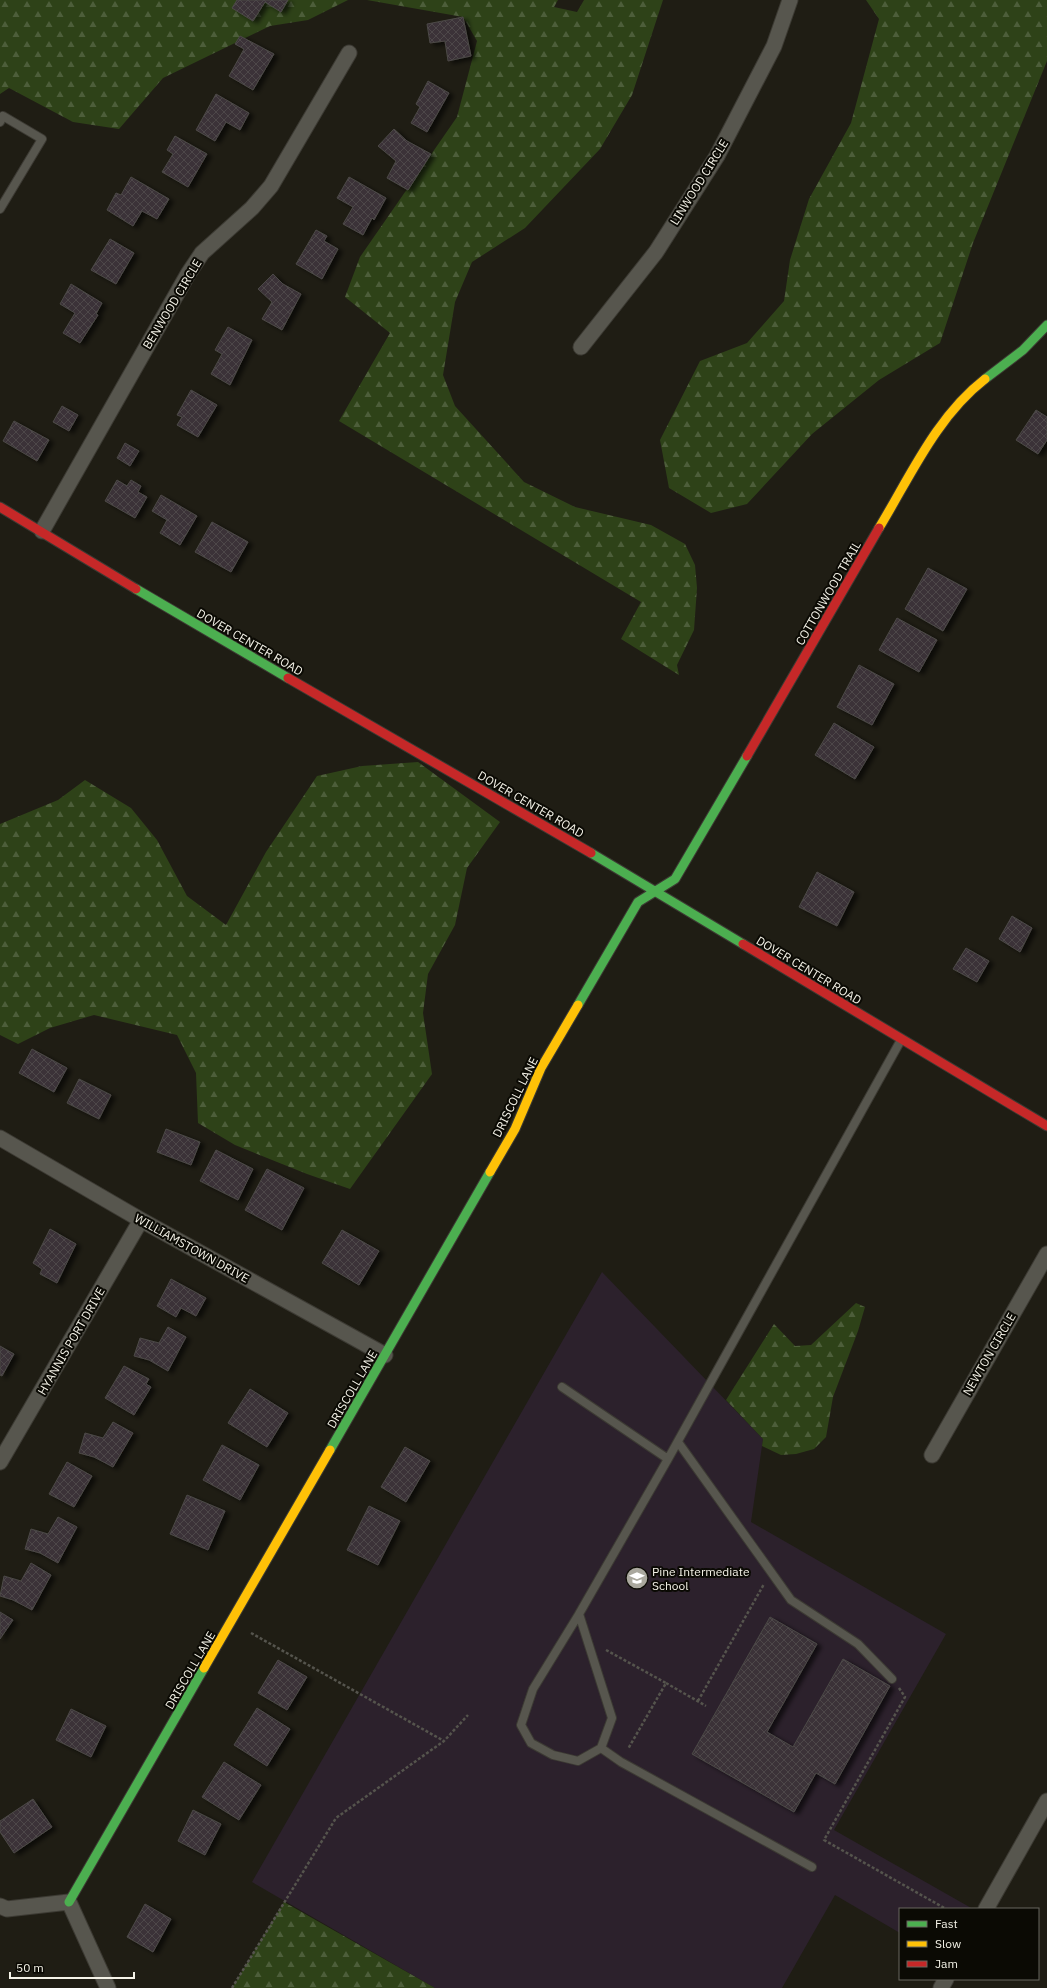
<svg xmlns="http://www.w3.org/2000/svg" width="1047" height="1988" font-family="'IBM Plex Sans',sans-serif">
<defs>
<pattern id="forest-firs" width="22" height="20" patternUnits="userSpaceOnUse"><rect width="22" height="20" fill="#2e4218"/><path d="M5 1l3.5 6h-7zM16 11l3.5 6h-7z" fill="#4d5e3a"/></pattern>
<pattern id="building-cross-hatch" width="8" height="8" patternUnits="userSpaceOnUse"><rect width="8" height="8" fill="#3a3337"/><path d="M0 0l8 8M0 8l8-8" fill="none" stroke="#4d474a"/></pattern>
<filter id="shadow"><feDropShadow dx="4.5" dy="2.5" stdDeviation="2" flood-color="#0009"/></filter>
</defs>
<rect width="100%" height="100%" fill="#1f1d14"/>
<path fill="#2c212c" d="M602,1272L763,1439L751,1522L946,1634L834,1830L973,1909H900V1933L835,1895L782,1988H435L252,1882Z"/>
<path fill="url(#forest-firs)" d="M0,0H348L308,20L270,26L163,78L119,129L73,122L9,88L0,94Z
M367,0H558L554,7L577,12L584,0H663L632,95L600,149L525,228L472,262L455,302L443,375L455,406L524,482L575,507L651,525L685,544L695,565L697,588L694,630L677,665L679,675L621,639L641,602L339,421L390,333L345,297L360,257L457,117L477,41L463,17Z
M866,0H1047V61L973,243L940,343L879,380L812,434L747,504L711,513L669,488L660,440L700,361L747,343L784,301L790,260L809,199L851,123L879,19Z
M418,762L500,822L467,868L455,925L428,974L423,1013L432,1074L350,1189L307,1174L235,1145L198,1123L196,1073L177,1035L94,1015L50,1028L18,1044L0,1035V824L58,800L85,780L131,808L157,840L187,896L226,925L266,852L317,776L362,766Z
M856,1303L865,1307L858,1331L833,1397L826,1437L814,1449L796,1454L781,1455L762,1446L763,1439L726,1400L774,1324L795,1346L811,1345Z
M284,1902L435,1988H232Z"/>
<path fill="url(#building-cross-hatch)" stroke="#4c4947" filter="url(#shadow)" d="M237,0H288L281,12L265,2L253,21L232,8Z
M463,17L471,56L448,61L445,41L430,43L427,24Z
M240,36L274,54L253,90L229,76L244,49L235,44Z
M428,81L449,93L427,132L411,123L420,107L416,104Z
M216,94L249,113L240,130L226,122L215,141L196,130Z
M394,129L407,141L431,154L408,190L387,178L396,161L378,146Z
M175,136L207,154L188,187L162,172L173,154L167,150Z
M131,177L169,199L157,219L142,211L133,226L107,210L116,193L121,195Z
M349,177L386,198L374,220L372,218L363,235L343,224L353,207L337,198Z
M316,230L327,236L324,241L338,249L322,279L296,264Z
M110,239L134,253L116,284L91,270Z
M273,274L283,284L301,294L282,330L262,319L272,302L258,289Z
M71,284L102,303L96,314L98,315L80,343L63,333L75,313L60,304Z
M228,327L252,340L230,385L211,374L222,354L215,350Z
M191,390L217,405L198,437L177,425L182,417L177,415Z
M62,406L78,415L69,431L53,422Z
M1036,410L1047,417V440L1038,454L1016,440Z
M14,421L49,440L37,461L3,441Z
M125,443L139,451L130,466L117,458Z
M117,480L127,486L131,480L141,486L138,492L147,497L135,518L105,501Z
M161,495L197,516L180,545L160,533L167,520L152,511Z
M212,522L248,542L231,572L195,552Z
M928,568L967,589L943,631L905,609Z
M897,618L937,640L919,672L879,650Z
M859,665L894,684L872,725L837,707Z
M834,723L874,747L855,779L815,755Z
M817,872L854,892L837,926L799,907Z
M1012,916L1032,928L1020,952L999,939Z
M966,948L989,961L977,982L953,969Z
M32,1049L67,1068L54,1092L19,1073Z
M79,1079L111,1095L99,1119L67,1103Z
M166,1129L200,1142L191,1165L157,1152Z
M216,1150L253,1169L238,1200L200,1181Z
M267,1169L304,1188L282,1230L245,1210Z
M50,1229L76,1244L57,1283L40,1274L42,1269L33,1263Z
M342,1230L379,1251L359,1285L322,1263Z
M171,1279L206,1298L196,1316L181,1308L176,1317L157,1306Z
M168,1327L186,1337L168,1371L149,1360L134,1356L140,1338L159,1343Z
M0,1346L14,1354L2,1376L0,1375Z
M124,1366L149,1379L146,1384L151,1387L134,1415L105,1398Z
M250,1389L288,1413L267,1447L228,1423Z
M113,1422L133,1433L113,1467L94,1457L79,1453L85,1433L103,1438Z
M222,1445L259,1465L240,1500L203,1480Z
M405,1447L430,1461L406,1502L381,1487Z
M67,1462L92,1476L74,1507L49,1494Z
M187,1495L225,1511L208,1550L170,1534Z
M369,1506L400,1521L378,1565L347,1550Z
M58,1517L77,1527L58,1563L40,1553L25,1549L31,1529L48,1534Z
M31,1563L51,1575L32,1610L13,1600L0,1596L4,1576L21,1581Z
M0,1612L13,1620L0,1639Z
M770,1617L817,1644L767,1732L793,1747L843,1659L890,1686L835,1784L816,1773L794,1812L692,1754Z
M278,1660L307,1677L287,1710L258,1693Z
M257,1708L290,1729L267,1766L234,1745Z
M71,1709L106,1726L91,1757L56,1740Z
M224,1762L261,1785L239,1820L202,1797Z
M33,1799L52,1827L14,1853L0,1832V1821Z
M193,1810L221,1824L205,1855L178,1841Z
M145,1904L171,1919L153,1952L127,1937Z"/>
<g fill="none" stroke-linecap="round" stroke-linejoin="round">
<g stroke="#3c3a33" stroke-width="10">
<path id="lane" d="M0,122L3,116L42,139L0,209
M562,1387L668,1459
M678,1442L791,1600L858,1644L892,1679
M579,1614L668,1459L901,1040
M579,1614L612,1718L601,1748L578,1761L553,1755L531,1743L521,1725L533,1689Z
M601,1748L621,1762L812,1867"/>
</g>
<g stroke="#3c3a33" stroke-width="17">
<path id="street" d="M581,347L656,252L717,156L774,46L790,0
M42,531L188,274L202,253L252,208L271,186L349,53
M0,1138L141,1220L385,1355
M932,1455L1047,1254
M0,1462L141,1220
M0,1906L7,1909L69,1902L108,1988
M986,1909L1047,1801
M941,1988L946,1979"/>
</g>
<g stroke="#3c3a33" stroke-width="11">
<path id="fast" d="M985,379L1023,350L1047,325
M136,589L288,678
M591,853L743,944
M578,1005L638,902L675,879L747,756
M330,1450L490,1172
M69,1902L204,1668"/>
</g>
<g stroke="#3c3a33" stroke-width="11">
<path id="slow" d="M879,528C910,477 936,417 985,379
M490,1172L515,1129L541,1068L578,1005
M204,1668L330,1450"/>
</g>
<g stroke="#3c3a33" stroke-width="11">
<path id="jam" d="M0,507L136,589
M288,678L591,853
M747,756L879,528
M743,944L1047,1126"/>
</g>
<path stroke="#55544d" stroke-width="2.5" stroke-dasharray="3 2" stroke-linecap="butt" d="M251,1633L444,1741
M606,1650L666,1683L628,1749
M666,1683L706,1706
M899,1688L905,1697L824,1840L946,1909
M698,1701L764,1584
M232,1988L336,1818L444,1741L468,1715"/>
<use href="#lane" stroke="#57564e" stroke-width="8"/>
<use href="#street" stroke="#57564e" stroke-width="15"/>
<use href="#fast" stroke="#4caf50" stroke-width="9"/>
<use href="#slow" stroke="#ffc107" stroke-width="9"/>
<use href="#jam" stroke="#c62828" stroke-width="9"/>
</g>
<defs>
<g id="school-disc" transform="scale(1.15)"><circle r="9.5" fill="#aaa89e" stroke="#0b0a04"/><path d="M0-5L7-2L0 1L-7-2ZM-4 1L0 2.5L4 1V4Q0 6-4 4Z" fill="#fff"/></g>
</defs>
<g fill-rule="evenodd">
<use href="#school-disc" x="637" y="1578"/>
</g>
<g text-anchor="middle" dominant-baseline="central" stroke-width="4" stroke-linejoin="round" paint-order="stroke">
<g font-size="12" fill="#f5f3e8" stroke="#0b0a04">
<text transform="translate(699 182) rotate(-58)">LINWOOD CIRCLE</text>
<text transform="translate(172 304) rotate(-59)">BENWOOD CIRCLE</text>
<text transform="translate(828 593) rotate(-60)">COTTONWOOD TRAIL</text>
<text transform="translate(250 642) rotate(30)">DOVER CENTER ROAD</text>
<text transform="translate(531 804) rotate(30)">DOVER CENTER ROAD</text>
<text transform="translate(809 970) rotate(31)">DOVER CENTER ROAD</text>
<text transform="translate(515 1097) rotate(-64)">DRISCOLL LANE</text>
<text transform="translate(192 1248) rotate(29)">WILLIAMSTOWN DRIVE</text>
<text transform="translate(71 1341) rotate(-60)">HYANNIS PORT DRIVE</text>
<text transform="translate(989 1354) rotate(-60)">NEWTON CIRCLE</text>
<text transform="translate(352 1389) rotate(-60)">DRISCOLL LANE</text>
<text transform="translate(190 1670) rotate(-60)">DRISCOLL LANE</text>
</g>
<g font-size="12" fill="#f5f3e8" stroke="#0b0a04" text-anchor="start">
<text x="652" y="1571">Pine Intermediate<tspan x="652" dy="14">School</tspan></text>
</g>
</g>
<rect x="899" y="1908" width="140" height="72" fill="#0b0a04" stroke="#69675f"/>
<rect x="907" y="1921" width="20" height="6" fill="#4caf50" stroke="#69675f"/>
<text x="935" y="1928" font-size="12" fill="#f5f3e8">Fast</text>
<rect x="907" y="1941" width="20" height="6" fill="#ffc107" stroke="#69675f"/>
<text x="935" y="1948" font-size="12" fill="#f5f3e8">Slow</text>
<rect x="907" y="1961" width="20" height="6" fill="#c62828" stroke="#69675f"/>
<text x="935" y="1968" font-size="12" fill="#f5f3e8">Jam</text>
<path d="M10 1972v6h124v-6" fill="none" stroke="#f5f3e8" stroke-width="2"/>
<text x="16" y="1972" font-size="12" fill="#f5f3e8" stroke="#0b0a04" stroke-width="3" paint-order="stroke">50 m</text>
</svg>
